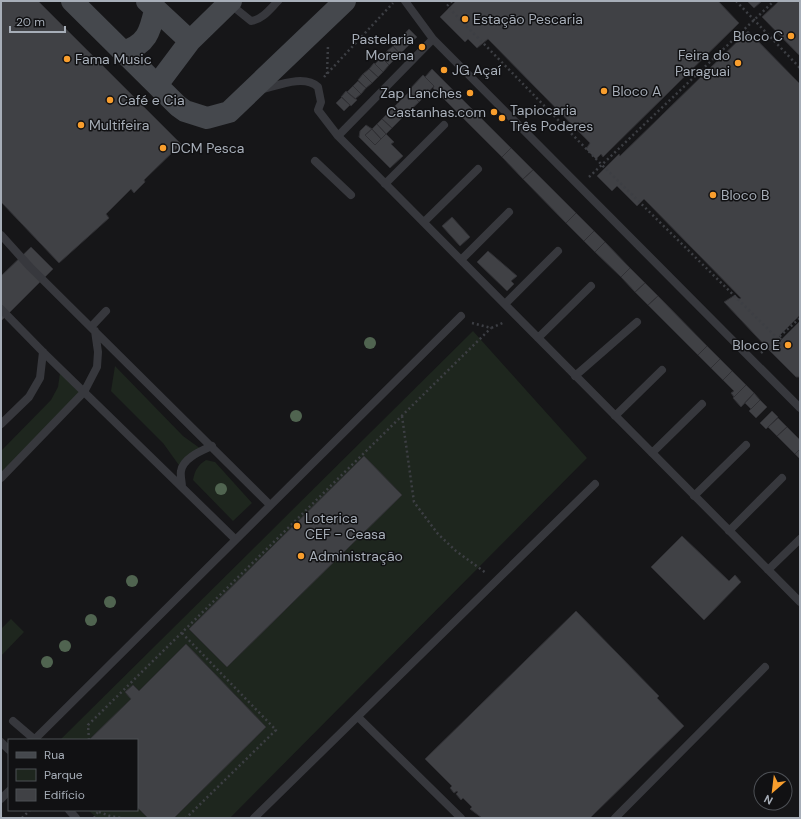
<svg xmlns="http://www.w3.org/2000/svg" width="801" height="819" font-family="'DM Sans',sans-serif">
<rect width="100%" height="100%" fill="#161618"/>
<path fill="#1e261e" d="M473,331L587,458L230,818H97L88,810H137V740H60Z
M115,366L183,436L201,449L181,468L163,443L111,391Z
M60,373L80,393L1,473V451L51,400L58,387Z
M206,460L215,462L252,503L233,521L193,480C195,470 198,465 206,460Z
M11,619L24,632L1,656V629Z"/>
<path fill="#404145" stroke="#303034" d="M1,1H38L181,144L144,180L145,182L134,193L131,189L106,214L109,218L59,263L1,202Z
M456,1H718L739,23L603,157L601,154L596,159L586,149L590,143L488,39L477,48L468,39L465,42L440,17Z
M747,1H762L754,8Z
M779,1H800V56L762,17Z
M409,29L417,37L400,54L393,46Z
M748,31L800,84V315L779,336L782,339L770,351L724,302L735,295L739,299L741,298L644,199L637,206L617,186L612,191L597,176L619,154L620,156Z
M393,46L400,54L395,59L387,51Z
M387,51L395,59L389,65L381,57Z
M381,57L389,65L383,72L375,64Z
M374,63L383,72L378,77L369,69Z
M369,69L378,77L372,83L363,74Z
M432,69L511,148L502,157L433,88L434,86L425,77Z
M363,74L372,83L366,88L358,80Z
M423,75L434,86L419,102L408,91Z
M358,81L366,88L361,94L353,86Z
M353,86L361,94L355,99L347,92Z
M346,91L357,100L351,106L341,97Z
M409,92L419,102L404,116L395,106Z
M342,97L350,105L344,111L336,103Z
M395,106L404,116L392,128L382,119Z
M382,119L392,128L386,134L377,124Z
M377,124L386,134L381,139L372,129Z
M366,125L372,129L365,135L375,145L386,134L394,142L391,144L403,156L390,168L359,137L360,131Z
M372,129L381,139L375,145L365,135Z
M511,148L533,170L523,179L502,157Z
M533,170L576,213L566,223L523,179Z
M576,213L594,231L584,241L566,223Z
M452,217L470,237L460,246L442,226Z
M594,231L605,242L595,252L584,241Z
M605,242L630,268L621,277L595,252Z
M31,247L53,269L1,321V276Z
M488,251L517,276L511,281L514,284L507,291L477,262Z
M630,268L645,283L635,292L621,277Z
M645,283L658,296L648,305L635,292Z
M658,296L707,346L698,355L648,305Z
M800,321V377H796L770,351Z
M707,346L720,359L711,368L698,355Z
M720,359L732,371L723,380L711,368Z
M732,371L746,385L734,397L731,393L734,391L723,380Z
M746,385L754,393L741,407L733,398Z
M754,393L760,400L751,409L745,403Z
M760,400L767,407L756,418L749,411Z
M772,411L778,417L766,429L760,423Z
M778,418L787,427L777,436L768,427Z
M787,427L800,440V449L795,454L777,436Z
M800,449V459L795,454Z
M364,456L402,495L227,667L189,629Z
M682,536L729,581L735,575L741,582L704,620L651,567Z
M576,611L659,696L657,698L684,726L590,818H482L470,809L472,807L463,798L461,800L456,794L458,792L457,791L454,793L450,788L452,786L425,759Z
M186,644L266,727L174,818H148L137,807V740H89L131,699L125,692L133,685L139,691Z"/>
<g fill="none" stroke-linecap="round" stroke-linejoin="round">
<path stroke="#3d3f44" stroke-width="2.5" stroke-dasharray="2 3" stroke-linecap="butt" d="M452,1L447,6L602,165L778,339
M736,1L800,68
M327,74L328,45
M324,77L393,3
M589,177L774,1
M472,323L491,328L505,322
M761,353L800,318
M402,416L414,502L438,534L456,551L486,573
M182,633L276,730L186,818
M89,740L88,725L491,328
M99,812L110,816L122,818
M22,818L30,810
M94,818L99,810"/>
<path stroke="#37383d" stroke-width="8" d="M405,1L433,39L800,408
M230,4L251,21C262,20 270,9 278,1
M260,90C277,86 304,74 318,87L321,102L318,110L338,136L800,602
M338,136L433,39
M315,161L351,195
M385,184L444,125
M424,222L478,169
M1,235L30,267L270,505
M461,260L509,212
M505,304L558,251
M1,309L43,352L235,539
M91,327L106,311
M538,338L591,286
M575,376L637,322
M615,416L662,370
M1,424L29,397L40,378L43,352
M652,453L702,404
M1,478L84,392L97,367L98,352L95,331
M182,487C182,482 180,476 181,471C183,458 201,451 212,446
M694,496L746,445
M729,531L782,478
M768,570L800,539
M358,717L461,818
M13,721L34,739
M34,740L461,316
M1,742L9,750
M1,799L9,791
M69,810L76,818
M254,818L595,484
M615,818L765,667"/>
<path stroke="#45484d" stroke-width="22" d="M72,1L178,106L185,111L207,118L229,112L345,1
M147,1L190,41
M123,52C147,44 150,32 155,10
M157,85L190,41L231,1"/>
</g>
<g fill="#506450">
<circle cx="370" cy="343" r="6"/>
<circle cx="296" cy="416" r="6"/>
<circle cx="221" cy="489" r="6"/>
<circle cx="132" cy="581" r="6"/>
<circle cx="110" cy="602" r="6"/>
<circle cx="91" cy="620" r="6"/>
<circle cx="65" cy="646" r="6"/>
<circle cx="47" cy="662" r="6"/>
</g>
<g fill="#f99e2d" stroke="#111113" stroke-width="1.5">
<circle cx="465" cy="19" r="4"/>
<circle cx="791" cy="36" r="4"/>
<circle cx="422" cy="47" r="4"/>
<circle cx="67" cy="59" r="4"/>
<circle cx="738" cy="63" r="4"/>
<circle cx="444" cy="70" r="4"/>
<circle cx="604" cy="91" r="4"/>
<circle cx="470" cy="93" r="4"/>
<circle cx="110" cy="100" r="4"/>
<circle cx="494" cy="112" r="4"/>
<circle cx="502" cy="118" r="4"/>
<circle cx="81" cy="125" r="4"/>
<circle cx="163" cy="148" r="4"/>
<circle cx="713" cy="195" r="4"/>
<circle cx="788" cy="345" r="4"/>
<circle cx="297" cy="526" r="4"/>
<circle cx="301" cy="556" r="4"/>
</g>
<g text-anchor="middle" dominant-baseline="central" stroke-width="3" stroke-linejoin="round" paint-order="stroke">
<g font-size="14" fill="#a7aeb8" stroke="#111113" text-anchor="start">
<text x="473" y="19">Estação Pescaria</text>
<text x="783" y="36" text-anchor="end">Bloco C</text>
<text x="414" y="39" text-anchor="end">Pastelaria<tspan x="414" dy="16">Morena</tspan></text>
<text x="730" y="55" text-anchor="end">Feira do<tspan x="730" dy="16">Paraguai</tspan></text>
<text x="75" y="59">Fama Music</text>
<text x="452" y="70">JG Açaí</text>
<text x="612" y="91">Bloco A</text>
<text x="462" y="93" text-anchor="end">Zap Lanches</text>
<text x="118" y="100">Café e Cia</text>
<text x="510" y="110">Tapiocaria<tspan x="510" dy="16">Três Poderes</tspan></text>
<text x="486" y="112" text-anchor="end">Castanhas.com</text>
<text x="89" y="125">Multifeira</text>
<text x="171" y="148">DCM Pesca</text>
<text x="721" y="195">Bloco B</text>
<text x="780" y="345" text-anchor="end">Bloco E</text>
<text x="305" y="518">Loterica<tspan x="305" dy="16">CEF - Ceasa</tspan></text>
<text x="309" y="556">Administração</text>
</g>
</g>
<rect width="801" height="819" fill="none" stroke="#a7aeb8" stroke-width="4"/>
<rect x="8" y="739" width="130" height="72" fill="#111113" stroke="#4d5055"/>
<rect x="16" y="752" width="20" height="6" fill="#45484d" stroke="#4d5055"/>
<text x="44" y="759" font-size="12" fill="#a7aeb8">Rua</text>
<rect x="16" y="769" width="20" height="12" fill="#1e261e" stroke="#4d5055"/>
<text x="44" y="779" font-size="12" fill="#a7aeb8">Parque</text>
<rect x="16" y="789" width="20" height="12" fill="#404145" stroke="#4d5055"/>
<text x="44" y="799" font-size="12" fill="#a7aeb8">Edifício</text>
<g transform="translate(773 791) rotate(208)"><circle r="19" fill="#111113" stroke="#4d5055"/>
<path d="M0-3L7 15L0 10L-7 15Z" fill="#f99e2d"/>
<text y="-6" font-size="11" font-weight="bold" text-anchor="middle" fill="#a7aeb8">N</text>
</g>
<path d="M10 26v6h55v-6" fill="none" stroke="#a7aeb8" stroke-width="2"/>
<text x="16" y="26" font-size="12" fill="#a7aeb8" stroke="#111113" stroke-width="3" paint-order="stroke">20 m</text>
</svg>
